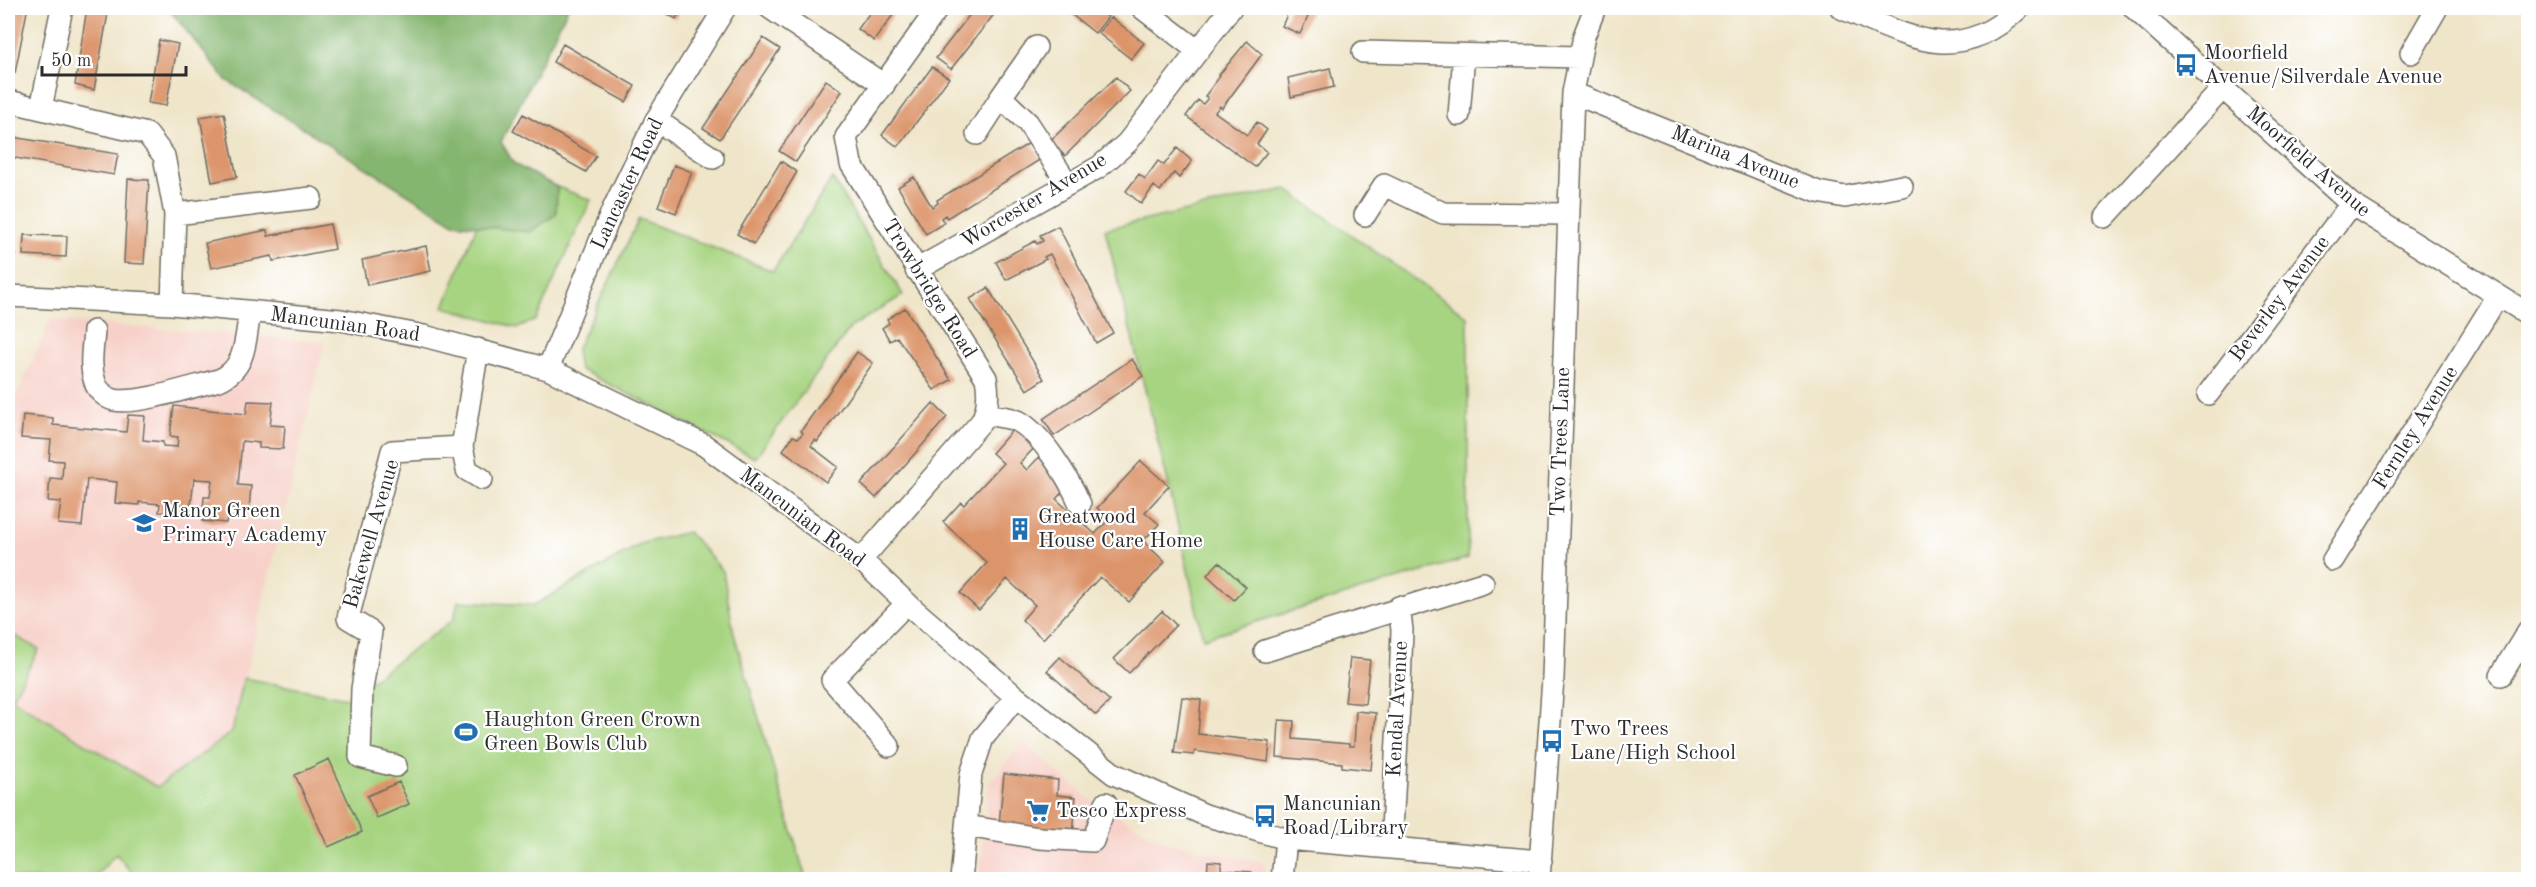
<svg xmlns="http://www.w3.org/2000/svg" width="2536" height="887" font-family="'Old Standard TT',serif">
<rect width="100%" height="100%" fill="#fff"/>
<filter id="ink" filterUnits="userSpaceOnUse"><feTurbulence type="fractalNoise" baseFrequency=".0167" numOctaves="2"/><feDisplacementMap in="SourceGraphic" scale="12" xChannelSelector="R" yChannelSelector="G"/><feConvolveMatrix kernelMatrix="1 2 1 2 8 2 1 2 1" color-interpolation-filters="sRGB"/></filter>
<filter id="wash" filterUnits="userSpaceOnUse"><feTurbulence type="fractalNoise" baseFrequency=".008" numOctaves="4" result="noise"/><feDisplacementMap in="SourceGraphic" scale="24" xChannelSelector="R" yChannelSelector="G"/><feGaussianBlur stdDeviation="1.35" result="paint"/><feColorMatrix in="noise" values="0 0 0 0 0 0 0 0 0 0 0 0 0 0 0 0 0 1.4 0 .05"/><feComposite in="paint" operator="in"/></filter>
<g filter="url(#wash)">
<rect width="100%" height="100%" fill="#efe5c9"/>
<path fill="#f7d1c9" d="M51,320L325,342L232,732L157,787L12,699L39,649L8,632V414Z
M1023,743L1095,803L1168,843L1265,863L1263,879L979,880L989,783Z"/>
<path fill="#a7d481" stroke="#698056" stroke-width="1.5" d="M832,178L903,295L851,327L755,458L579,369L576,350L639,219L773,271Z
M557,187L591,200L536,320L518,328L444,307L477,225L530,232L556,214Z
M1286,189L1468,317V558L1203,638L1169,486L1105,229Z
M688,532L723,571L734,634L806,879L138,880L116,854L93,879H8V632L39,649L12,699L157,787L232,732L244,678L347,698L454,619L458,601L534,605L643,543Z"/>
<path fill="#85b66f" stroke="#58704d" stroke-width="1.5" d="M168,8H568L501,142L514,164L557,187L556,214L529,232L454,223L226,80Z"/>
<g id="blocks">
<path fill="#dc946a" d="M8,8H26L27,11L15,73L8,71Z
M87,8H109L94,90L75,85Z
M657,8H682L676,19Z
M873,8H898L874,41L858,29Z
M975,8H999L951,69L936,58Z
M1063,8H1096L1108,17L1095,33Z
M1290,8H1312L1300,34L1282,26Z
M1111,17L1144,43L1131,59L1098,33Z
M763,38L780,49L720,139L703,128Z
M159,40L178,44L166,106L148,103Z
M1247,41L1262,54L1222,108L1220,106L1215,112L1247,135L1257,122L1267,130L1257,144L1267,152L1255,167L1186,116L1198,100L1203,104L1208,98L1205,96L1220,76L1219,75Z
M563,44L635,86L626,102L553,62Z
M932,67L949,78L898,147L882,135Z
M1330,68L1334,87L1291,97L1288,78Z
M1116,77L1130,91L1065,156L1050,141Z
M826,80L842,91L796,162L779,151Z
M224,113L237,177L212,182L200,117Z
M523,114L596,156L586,172L513,131Z
M12,137L118,154L114,175L9,157Z
M1031,142L1041,159L947,218L945,215L941,218L944,223L926,234L898,187L914,177L932,207L938,203L937,200Z
M1177,148L1192,161L1179,178L1174,173L1160,191L1154,186L1141,204L1126,191L1139,174L1145,179L1158,161L1164,165Z
M781,161L797,172L754,244L737,234Z
M674,165L692,172L676,213L658,206Z
M128,179L149,180L144,264L124,263Z
M330,224L335,249L273,261L272,256L211,268L205,243L267,230L268,236Z
M1058,226L1113,333L1096,343L1050,254L1044,257L1046,259L1006,280L996,262L1035,241L1037,244L1043,241L1040,235Z
M24,235L67,236L66,257L23,255Z
M8,236H13L15,255L8,256Z
M426,246L431,271L367,285L362,260Z
M988,288L1044,379L1027,390L970,299Z
M905,308L951,380L934,390L897,337L890,341L882,328L889,323L887,319Z
M857,352L873,363L817,442L815,440L811,446L838,467L826,482L783,450L793,436L798,438L803,433L801,431Z
M1132,359L1143,376L1054,436L1043,419Z
M248,401L273,402L270,425L285,426L283,449L259,448V443L242,441L238,485L251,486L249,510L228,508L226,523L202,521L204,497H210L212,480L194,479L190,513L159,512L160,504L139,502V505L115,503L117,482L87,479L82,526L58,524L61,502L48,501L50,478L62,479L63,461L49,460L51,440L21,438L23,415L53,418V425L126,432L128,415L145,416L143,440L163,442V446L177,447L178,437L170,436L174,406L246,414Z
M933,403L947,417L876,498L861,484Z
M1014,428L1035,447L1020,463L1027,470L1039,457L1063,480L1065,489L1056,499L1095,534L1109,519L1097,508L1141,461L1169,486L1145,512L1159,524L1143,541L1165,562L1129,602L1100,577L1043,639L1022,620L1035,605L1007,579L979,610L960,593L987,563L943,522L961,502L964,505L1003,463L992,453Z
M1219,562L1246,587L1234,600L1207,575Z
M1162,611L1176,625L1129,673L1114,659Z
M1060,657L1110,701L1096,715L1047,671Z
M1350,658L1370,660L1365,704L1345,702Z
M1182,697L1201,700L1198,734L1270,742L1268,762L1195,751L1194,755L1174,753Z
M1356,711L1376,713L1371,770L1342,767V763L1277,757L1279,720L1294,721L1293,739L1349,744V746H1354Z
M329,759L362,832L328,847L295,775Z
M1004,774L1058,780L1057,795L1076,797L1073,837L999,824Z
M399,782L409,804L377,818L367,796Z
M1208,861L1221,862V870L1251,872L1250,879H1207Z"/>
</g>
</g>
<g filter="url(#ink)">
<use href="#blocks" fill-opacity="0" stroke="#706c62" stroke-width="1.5"/>
<g fill="none" stroke-linecap="round" stroke-linejoin="round">
<g stroke="#706c62" stroke-width="24">
<path id="minor" d="M770,8L884,85
M1142,8L1198,51
M1841,8C1908,36 1957,68 2019,8
M2134,8L2351,204L2528,314
M1036,47L1001,97L1028,123L1068,184
M1363,52L1579,57
M2411,53L2437,8
M1573,93L1818,192L1845,197L1902,186
M8,101L147,134L164,156L175,214L172,304
M41,108L62,8
M1459,115L1464,55
M656,120L713,158
M977,134L1001,97
M175,214L311,198
M1365,215L1384,185L1443,213L1568,214
M2105,217L2223,88
M916,270L1099,167L1127,143L1231,8
M8,296L172,304L341,320L424,336L548,369L704,445L861,560L911,607L1016,697L1114,774L1205,815L1286,839L1541,861
M94,331C93,348 89,365 95,382C97,390 106,398 114,400C137,405 194,386 219,380C247,368 245,339 250,312
M478,349L462,447L467,470L482,479
M548,369L613,209L656,120L725,8
M2208,394L2351,204
M986,414C996,416 1009,417 1018,421C1043,435 1069,479 1080,504
M861,560L981,422C989,408 989,394 986,378L851,164L846,137L938,8
M2333,560L2498,296
M1265,651L1483,583
M2501,675L2528,631
M889,746L832,680L907,603
M396,766L360,757L362,689L371,632L348,618L392,451L462,447
M966,826L1039,838L1093,841L1106,803
M1391,847L1400,686L1402,630L1399,607
M961,880L971,774L983,738L1016,697
M1282,880L1286,839
M1539,880L1553,678L1573,93L1584,36L1595,8"/>
</g>
<use href="#minor" stroke="#fff" stroke-width="21"/>
</g>
</g>
<defs>
<g id="bus-bare" transform="scale(1.8)"><path d="M-5-6H5V4H4V6H2V4H-2V6H-4V4H-5ZM-3.5-4V0h7V-4ZM-3.5 1.2v1.5H-2V1.2ZM2 1.2v1.5H3.5V1.2Z" fill="#1f6fb2" stroke="#fff" stroke-width="2.5" paint-order="stroke"/></g>
<g id="school-bare" transform="scale(1.8)"><path d="M0-5L7-2L0 1L-7-2ZM-4 1L0 2.5L4 1V4Q0 6-4 4Z" fill="#1f6fb2" stroke="#fff" stroke-width="2.5" paint-order="stroke"/></g>
<g id="building-bare" transform="scale(1.8)"><path d="M-4-6H4V6H1V3H-1V6H-4ZM-2.5-4.3h1.7v1.8h-1.7ZM.8-4.3h1.7v1.8H.8ZM-2.5-1h1.7V.8h-1.7ZM.8-1h1.7V.8H.8Z" fill="#1f6fb2" stroke="#fff" stroke-width="2.5" paint-order="stroke"/></g>
<g id="stadium-bare" transform="scale(1.8)"><path d="M0-5a6.5 5 0 1 0 0 10a6.5 5 0 1 0 0-10ZM-3.5-1.8h7v3.6h-7Z" fill="#1f6fb2" stroke="#fff" stroke-width="2.5" paint-order="stroke"/></g>
<g id="supermarket-bare" transform="scale(1.8)"><path d="M-6-5.5h2.5l.6 2H6L4.5 2H-2.5L-4.4-4H-6ZM-1.5 3.2a1.3 1.3 0 1 0 .1 0ZM3 3.2a1.3 1.3 0 1 0 .1 0Z" fill="#1f6fb2" stroke="#fff" stroke-width="2.5" paint-order="stroke"/></g>
</defs>
<g fill-rule="evenodd">
<use href="#bus-bare" x="2186" y="65"/>
<use href="#school-bare" x="144" y="523"/>
<use href="#building-bare" x="1020" y="529"/>
<use href="#stadium-bare" x="466" y="732"/>
<use href="#bus-bare" x="1552" y="741"/>
<use href="#supermarket-bare" x="1038" y="811"/>
<use href="#bus-bare" x="1265" y="816"/>
</g>
<g text-anchor="middle" dominant-baseline="central" stroke-width="4.5" stroke-linejoin="round" paint-order="stroke">
<g font-size="21" fill="#2b2b2b" stroke="#fff" text-anchor="start">
<text x="2204" y="53">Moorfield<tspan x="2204" dy="24">Avenue/Silverdale Avenue</tspan></text>
<text x="162" y="511">Manor Green<tspan x="162" dy="24">Primary Academy</tspan></text>
<text x="1038" y="517">Greatwood<tspan x="1038" dy="24">House Care Home</tspan></text>
<text x="484" y="720">Haughton Green Crown<tspan x="484" dy="24">Green Bowls Club</tspan></text>
<text x="1570" y="729">Two Trees<tspan x="1570" dy="24">Lane/High School</tspan></text>
<text x="1283" y="804">Mancunian<tspan x="1283" dy="24">Road/Library</tspan></text>
<text x="1056" y="811">Tesco Express</text>
</g>
<g font-size="21" fill="#2b2b2b" stroke="#fff">
<text transform="translate(1735 158) rotate(22)">Marina Avenue</text>
<text transform="translate(2308 162) rotate(41)">Moorfield Avenue</text>
<text transform="translate(628 184) rotate(-65)">Lancaster Road</text>
<text transform="translate(1034 201) rotate(-31)">Worcester Avenue</text>
<text transform="translate(929 289) rotate(58)">Trowbridge Road</text>
<text transform="translate(2280 299) rotate(-53)">Beverley Avenue</text>
<text transform="translate(345 325) rotate(8)">Mancunian Road</text>
<text transform="translate(2416 428) rotate(-58)">Fernley Avenue</text>
<text transform="translate(1561 442) rotate(-88)">Two Trees Lane</text>
<text transform="translate(802 518) rotate(37)">Mancunian Road</text>
<text transform="translate(372 534) rotate(-74)">Bakewell Avenue</text>
<text transform="translate(1398 709) rotate(-87)">Kendal Avenue</text>
</g>
</g>
<rect width="2536" height="887" fill="none" stroke="#fff" stroke-width="30"/>
<path d="M42 66v9h144v-9" fill="none" stroke="#2b2b2b" stroke-width="3"/>
<text x="51" y="66" font-size="18" fill="#2b2b2b" stroke="#ffffff" stroke-width="4.5" paint-order="stroke">50 m</text>
</svg>
